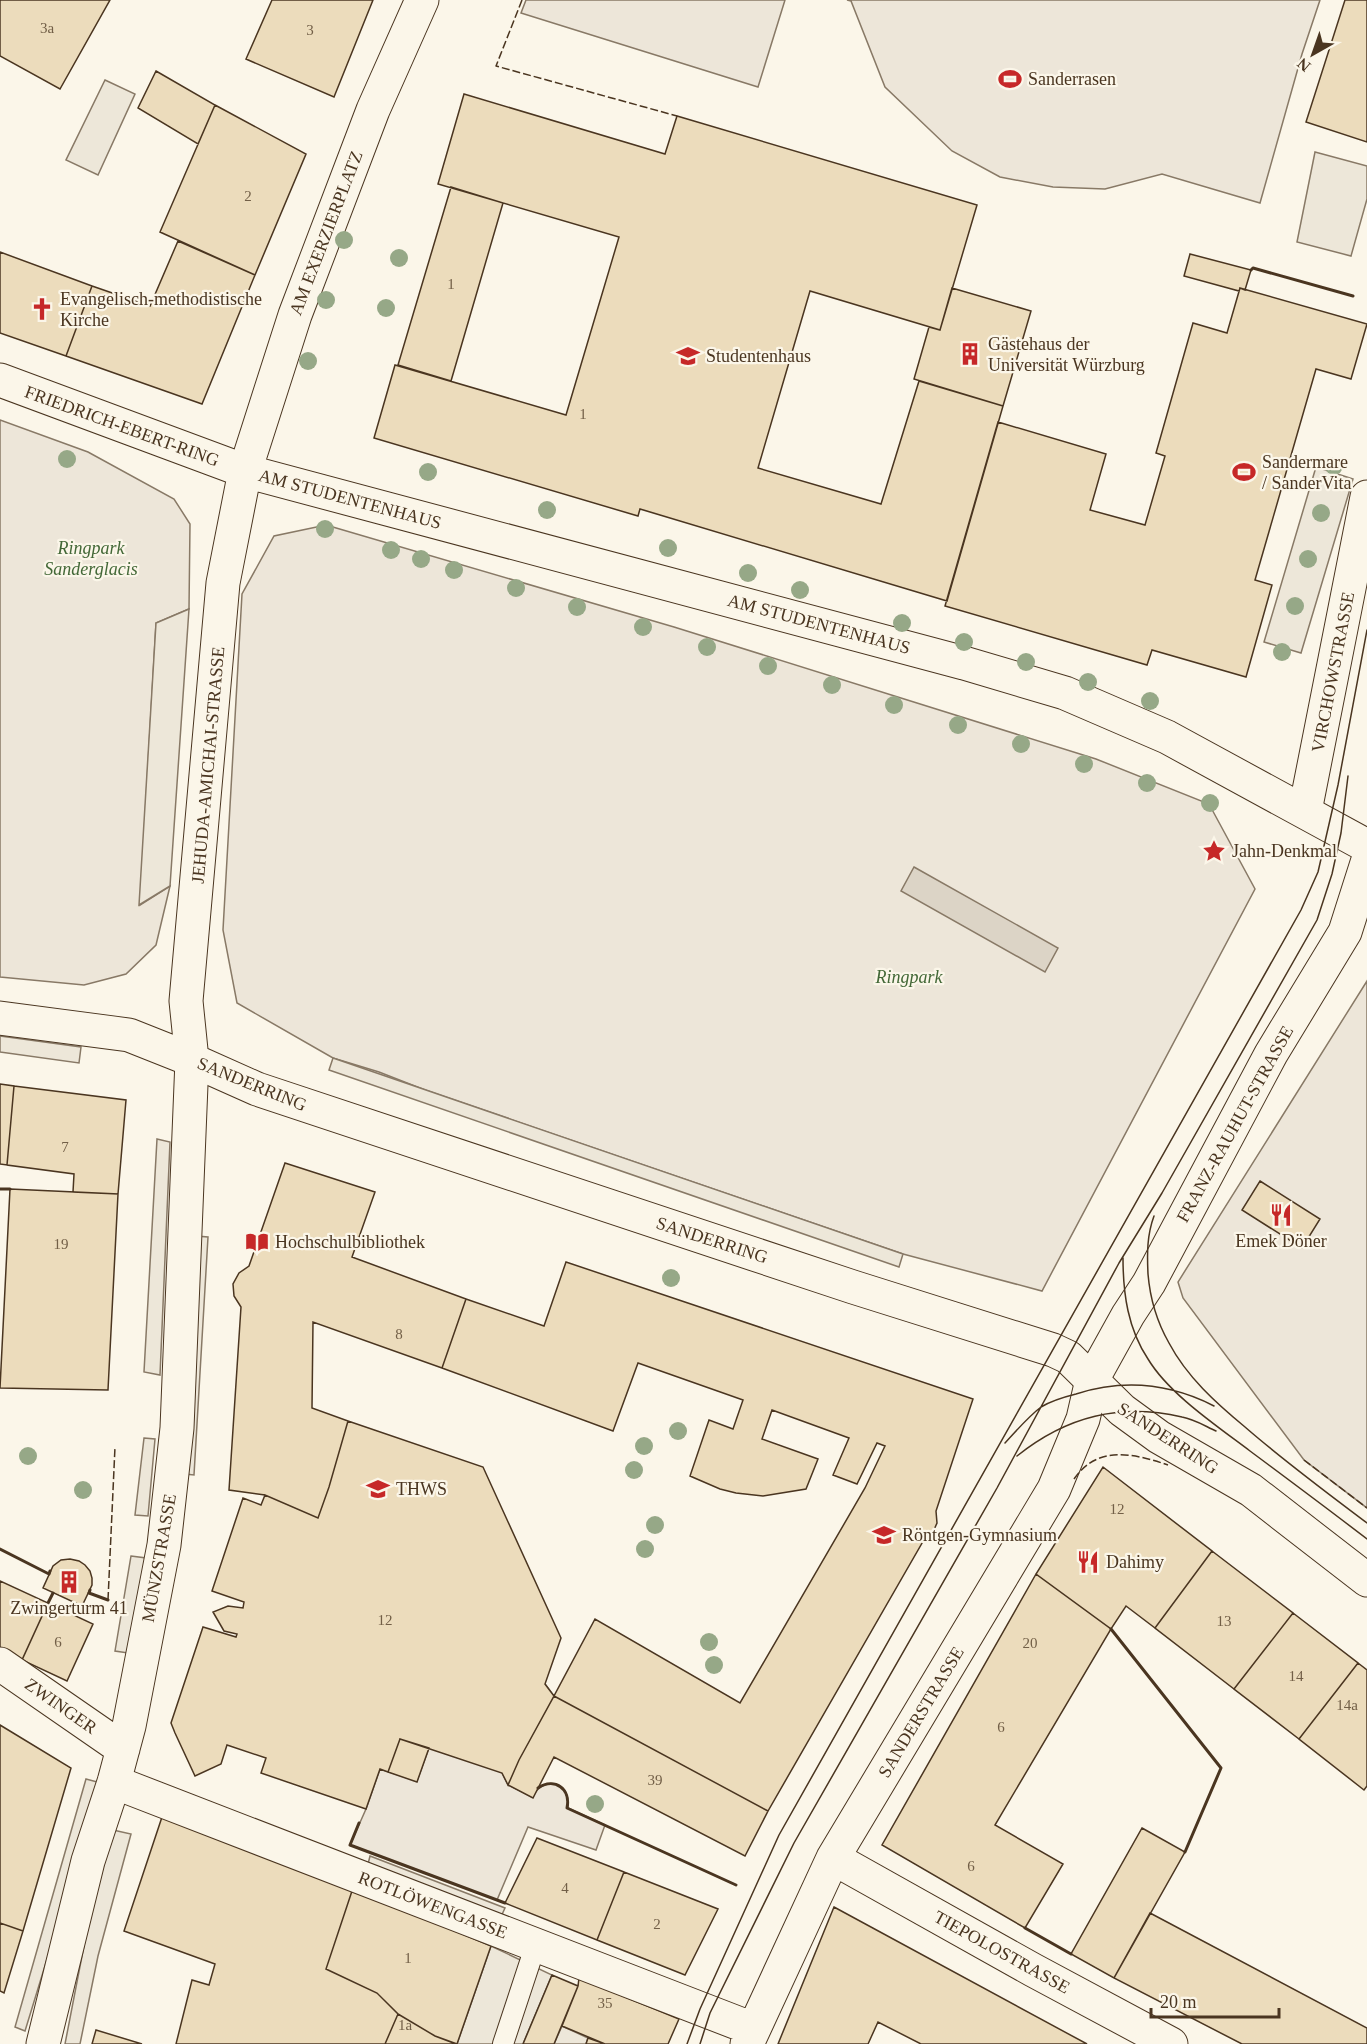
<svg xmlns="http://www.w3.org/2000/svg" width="1367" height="2044" font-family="Georgia,serif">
<rect width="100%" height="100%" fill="#fbf6e9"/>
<path fill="#ede6d9" stroke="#887966" stroke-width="1.5" d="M526,0H785L758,87L521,13Z
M847,0H1320L1302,54L1260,203L1162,174L1105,189L1053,187L1000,177L952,151L885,87L851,1Z
M0,420L88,452L174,499L190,524L189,609L156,623L140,905L170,886L156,945L126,974L84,985L0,977Z
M326,525L674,627L1096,759L1209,804L1255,889L1042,1291L903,1254L425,1090L379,1072L333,1058L237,1003L223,930L242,594L274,536Z
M1367,981V1508L1304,1460L1183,1298L1178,1282Z
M519,1632L545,1684L554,1696L509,1756L502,1773L508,1785L532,1797C545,1774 571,1782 568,1808L605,1825L596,1850L528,1827L497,1900L350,1845L366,1809L380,1769L417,1781L429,1748Z"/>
<path fill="#ede7d9" stroke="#887966" stroke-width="1.5" d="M105,80L135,94L98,175L66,160Z
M1315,152L1367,166V199L1351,256L1297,242Z
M1316,467L1353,479L1301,653L1264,642Z
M189,609L170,886L139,905L156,623Z
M0,1036L81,1047L79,1063L0,1052Z
M333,1058L903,1254L899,1267L329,1070Z
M157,1139L170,1142L160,1375L144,1372Z
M196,1236L208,1237L194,1475L185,1474Z
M144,1438L155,1439L148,1516L135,1515Z
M131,1556L146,1558L128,1653L115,1651Z
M86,1779L101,1783L25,2031L15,2027Z
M113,1830L131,1834L98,1956L80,2044H65L88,1925Z
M370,1856L505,1908L499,1921L367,1868Z
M491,1946L552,1975L523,2044H457Z
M562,2026L588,2038L586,2044H554Z"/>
<path fill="#dcd4c6" stroke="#887966" stroke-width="1.5" d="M914,867L1058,948L1045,972L901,891Z"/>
<path fill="#ecdcbc" stroke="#4a3520" stroke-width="1.5" d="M0,0H110L60,89L0,56Z
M272,0H373L334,97L246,59Z
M1345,0H1367V142L1306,122Z
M156,71L215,105L198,144L138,108Z
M464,94L665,154L677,116L977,205L940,330L810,291L758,468L881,504L919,381L1003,406L947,601L640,509L638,516L374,438L395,365L566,415L619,237L438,184Z
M215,105L306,154L255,275L160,232Z
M451,187L503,203L451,381L398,365Z
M178,241L255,275L202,404L66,356L92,286L150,306Z
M0,252L92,286L66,356L0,333Z
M1190,254L1251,270L1245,290L1240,288L1239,291L1184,276Z
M952,288L1031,311L1003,406L914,379L929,327L940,330Z
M1240,288L1367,324L1351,379L1316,369L1255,580L1272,585L1246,677L1152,650L1147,665L945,606L998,422L1106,454L1090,510L1145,525L1165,456L1156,453L1193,323L1227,333Z
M0,1084L14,1086L7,1165L0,1164Z
M14,1086L126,1100L118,1194L73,1192L74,1174L7,1165Z
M285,1163L375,1192L352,1257L466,1299L442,1368L313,1322L312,1408L348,1421L329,1487L318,1518L265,1495L229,1490L241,1307L234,1296L233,1284L239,1273L249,1266Z
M1260,1181L1320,1219L1302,1248L1242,1210Z
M10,1189L118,1194L108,1390L0,1388Z
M566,1262L973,1399L936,1511L937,1523L933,1532L925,1538L768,1811L554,1696L595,1619L740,1703L865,1488L885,1446L877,1443L857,1484L833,1475L849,1438L772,1410L762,1439L818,1459L806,1489L763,1496L736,1493L720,1489L690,1476L709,1420L733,1429L743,1400L638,1363L613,1431L442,1368L466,1299L544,1326Z
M348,1421L483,1467L561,1638L545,1684L554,1696L519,1760L508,1785L502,1773L400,1739L388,1772L380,1769L366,1809L261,1773L266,1758L227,1745L221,1764L195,1776L175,1733L171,1723L203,1627L236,1637L237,1634L224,1631L213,1612L228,1606L243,1608L244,1602L212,1591L243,1498L261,1505L265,1495L318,1518L329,1487Z
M1103,1467L1212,1551L1155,1628L1126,1606L1111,1629L1036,1574Z
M1212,1551L1293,1613L1234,1689L1155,1628Z
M70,1559L79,1561L85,1565L90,1571L92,1578V1585L82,1606L43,1588L53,1566L61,1560Z
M1036,1574L1111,1629L995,1825L1063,1864L1025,1928L882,1845Z
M0,1581L48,1603L22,1660L0,1650Z
M48,1603L93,1624L67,1681L22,1660Z
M1293,1613L1358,1663L1299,1739L1234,1689Z
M1358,1663L1367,1670V1786L1364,1790L1299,1739Z
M554,1696L768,1811L745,1856L554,1757L533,1798L508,1785L519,1760Z
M0,1725L71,1768L23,1931L0,1923Z
M400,1739L429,1748L417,1782L388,1772Z
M163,1814L353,1888L326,1969L377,1993L398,2014L385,2044H176L192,1980L209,1985L215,1964L124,1931Z
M1142,1828L1185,1852L1114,1978L1071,1954Z
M537,1838L624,1872L597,1940L505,1903Z
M624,1872L718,1909L685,1975L597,1940Z
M353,1888L491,1946L457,2044L435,2036L398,2014L377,1993L326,1969Z
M834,1907L1087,2044H921L878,2022L868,2044H778Z
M1150,1913L1367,2028V2044H1242L1114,1978Z
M0,1923L23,1931L4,1993L0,1991Z
M552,1975L578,1986L554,2044H523Z
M579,1978L679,2019L668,2044H605L562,2026L578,1986Z
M398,2014L435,2036L456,2044H385Z
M96,2030L142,2044H92Z
M588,2038L605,2044H586Z"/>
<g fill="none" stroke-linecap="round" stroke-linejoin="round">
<g stroke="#4a3520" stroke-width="22">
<path id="lane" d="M503,2044L536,1944"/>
</g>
<g stroke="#4a3520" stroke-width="35">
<path id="street" d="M1305,811L1367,497
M0,1664L123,1749
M114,1782L753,2029
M833,1858L1033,1970L1171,2044
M43,2044L88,1861L114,1782L129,1726L164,1545L177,1428L192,1060
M747,2044L833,1858L1054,1489L1083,1419L1092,1380"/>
</g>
<g stroke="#4a3520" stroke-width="35">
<path id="secondary" d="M0,380L245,471L964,663L1065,693L1167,737L1367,846
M0,1018L129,1035L192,1060L257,1089L853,1287L1053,1350L1068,1357L1122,1410L1159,1437L1251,1490L1367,1580
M192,1060L186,1001L223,583L245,471L295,315L373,110L422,0
M1092,1380L1128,1315L1149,1283L1271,1054L1345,932L1367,863"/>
</g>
<use href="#lane" stroke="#fbf6e9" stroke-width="20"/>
<use href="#street" stroke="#fbf6e9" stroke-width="33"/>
<use href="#secondary" stroke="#fbf6e9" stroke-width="33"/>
<path stroke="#4a3520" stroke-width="1.5" d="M1154,1216C1147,1235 1147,1253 1148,1274C1150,1298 1157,1322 1169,1343C1187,1377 1216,1403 1245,1427C1284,1461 1326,1492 1367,1523
M1123,1258C1123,1294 1128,1329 1148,1359C1169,1394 1217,1426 1250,1451C1289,1480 1328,1509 1367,1539
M1005,1443C1016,1431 1028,1417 1041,1407C1051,1401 1064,1397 1076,1394C1123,1379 1169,1383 1214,1406
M1017,1456C1067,1416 1120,1403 1182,1417C1194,1419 1205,1426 1216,1431
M687,2044L700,2009L779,1835L1301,910L1318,872L1338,785L1367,630
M700,2044L710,2013L794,1843L997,1488L1119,1263L1162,1193L1317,920L1332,874L1341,833L1348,776"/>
<path stroke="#4a3520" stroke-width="1.5" stroke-dasharray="8 3" stroke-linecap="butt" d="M522,0L496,66L677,116
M1304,1460L1367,1508
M1074,1479C1098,1444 1135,1454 1168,1465
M108,1600L115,1447"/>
<path stroke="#4a3520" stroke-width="3" d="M1251,270L1253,268L1353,296
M0,1189H10
M0,1549L49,1574L50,1571
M90,1590L89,1593L108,1600
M48,1603L53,1593
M1111,1629L1221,1768L1185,1852
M538,1788C555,1777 571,1789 567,1808L736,1885
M359,1823L350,1845L505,1903
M1025,1928L1071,1954"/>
</g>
<g fill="#96a887">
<circle cx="344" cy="240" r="9"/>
<circle cx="399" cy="258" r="9"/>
<circle cx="326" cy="300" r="9"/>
<circle cx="386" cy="308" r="9"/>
<circle cx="308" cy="361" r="9"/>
<circle cx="67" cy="459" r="9"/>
<circle cx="1334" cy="466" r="9"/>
<circle cx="428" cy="472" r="9"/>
<circle cx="547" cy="510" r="9"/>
<circle cx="1321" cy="513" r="9"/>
<circle cx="325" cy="529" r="9"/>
<circle cx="668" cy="548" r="9"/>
<circle cx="391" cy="550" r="9"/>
<circle cx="421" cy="559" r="9"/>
<circle cx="1308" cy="559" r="9"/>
<circle cx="454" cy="570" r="9"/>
<circle cx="748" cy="573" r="9"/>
<circle cx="516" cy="588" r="9"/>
<circle cx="800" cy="590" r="9"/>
<circle cx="1295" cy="606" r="9"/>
<circle cx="577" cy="607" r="9"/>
<circle cx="902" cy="623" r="9"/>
<circle cx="643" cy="627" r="9"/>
<circle cx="964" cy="642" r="9"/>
<circle cx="707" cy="647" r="9"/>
<circle cx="1282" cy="652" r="9"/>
<circle cx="1026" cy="662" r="9"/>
<circle cx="768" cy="666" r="9"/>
<circle cx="1088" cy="682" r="9"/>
<circle cx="832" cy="685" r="9"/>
<circle cx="1150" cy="701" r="9"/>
<circle cx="894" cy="705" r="9"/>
<circle cx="958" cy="725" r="9"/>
<circle cx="1021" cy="744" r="9"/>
<circle cx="1084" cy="764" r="9"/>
<circle cx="1147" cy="783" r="9"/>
<circle cx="1210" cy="803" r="9"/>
<circle cx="671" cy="1278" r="9"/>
<circle cx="678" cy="1431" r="9"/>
<circle cx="644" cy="1446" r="9"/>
<circle cx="28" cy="1456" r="9"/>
<circle cx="634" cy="1470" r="9"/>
<circle cx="83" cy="1490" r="9"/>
<circle cx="655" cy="1525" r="9"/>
<circle cx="645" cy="1549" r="9"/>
<circle cx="709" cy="1642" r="9"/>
<circle cx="714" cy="1665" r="9"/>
<circle cx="595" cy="1804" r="9"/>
</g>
<defs>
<g id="stadium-bare" transform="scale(1.8)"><path d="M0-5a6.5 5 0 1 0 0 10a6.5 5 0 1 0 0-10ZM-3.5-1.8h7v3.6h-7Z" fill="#c62828" stroke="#fbf6e9" stroke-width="2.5" paint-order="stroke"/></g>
<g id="church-bare" transform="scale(1.8)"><path d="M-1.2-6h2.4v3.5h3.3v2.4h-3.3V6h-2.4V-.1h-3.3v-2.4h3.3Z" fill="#c62828" stroke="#fbf6e9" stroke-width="2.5" paint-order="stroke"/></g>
<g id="building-bare" transform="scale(1.8)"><path d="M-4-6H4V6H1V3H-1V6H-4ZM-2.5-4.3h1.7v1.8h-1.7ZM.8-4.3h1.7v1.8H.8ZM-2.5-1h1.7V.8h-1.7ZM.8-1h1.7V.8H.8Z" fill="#c62828" stroke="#fbf6e9" stroke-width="2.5" paint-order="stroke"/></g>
<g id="university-bare" transform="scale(1.8)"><path d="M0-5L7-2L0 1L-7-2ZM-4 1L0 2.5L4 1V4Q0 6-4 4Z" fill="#c62828" stroke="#fbf6e9" stroke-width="2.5" paint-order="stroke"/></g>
<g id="sight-bare" transform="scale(1.8)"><path d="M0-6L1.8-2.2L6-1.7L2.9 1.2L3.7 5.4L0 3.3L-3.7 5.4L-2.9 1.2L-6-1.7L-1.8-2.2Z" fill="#c62828" stroke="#fbf6e9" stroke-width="2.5" paint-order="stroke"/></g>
<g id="restaurant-bare" transform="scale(1.8)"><path d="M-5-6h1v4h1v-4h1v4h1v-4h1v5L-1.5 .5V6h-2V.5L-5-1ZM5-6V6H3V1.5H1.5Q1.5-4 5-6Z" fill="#c62828" stroke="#fbf6e9" stroke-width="2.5" paint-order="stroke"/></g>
<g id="library-bare" transform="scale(1.8)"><path d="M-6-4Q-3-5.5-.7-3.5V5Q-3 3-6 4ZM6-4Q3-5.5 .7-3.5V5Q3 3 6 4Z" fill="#c62828" stroke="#fbf6e9" stroke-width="2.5" paint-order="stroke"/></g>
<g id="school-bare" transform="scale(1.8)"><path d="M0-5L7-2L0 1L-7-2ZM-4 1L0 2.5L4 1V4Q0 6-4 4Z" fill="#c62828" stroke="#fbf6e9" stroke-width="2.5" paint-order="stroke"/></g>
</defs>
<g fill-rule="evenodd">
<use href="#stadium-bare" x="1010" y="79"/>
<use href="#church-bare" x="42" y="309"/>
<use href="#building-bare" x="970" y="354"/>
<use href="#university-bare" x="688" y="356"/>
<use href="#stadium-bare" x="1244" y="472"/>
<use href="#sight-bare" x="1214" y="851"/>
<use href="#restaurant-bare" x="1281" y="1215"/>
<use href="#library-bare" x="257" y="1242"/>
<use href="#university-bare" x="378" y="1489"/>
<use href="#school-bare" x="884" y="1535"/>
<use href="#restaurant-bare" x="1088" y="1562"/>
<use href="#building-bare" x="69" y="1582"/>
</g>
<g text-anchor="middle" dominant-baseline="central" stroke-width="4.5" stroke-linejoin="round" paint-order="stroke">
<g font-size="15" fill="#725f47">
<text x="47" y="28">3a</text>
<text x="310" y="30">3</text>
<text x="248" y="196">2</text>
<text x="451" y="284">1</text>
<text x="583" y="414">1</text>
<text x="65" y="1147">7</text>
<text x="61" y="1244">19</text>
<text x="399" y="1334">8</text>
<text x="1117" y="1509">12</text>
<text x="385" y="1620">12</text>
<text x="1224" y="1621">13</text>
<text x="58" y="1642">6</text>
<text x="1030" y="1643">20</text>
<text x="1296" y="1676">14</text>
<text x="1347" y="1705">14a</text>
<text x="1001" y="1727">6</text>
<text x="655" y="1780">39</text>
<text x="971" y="1866">6</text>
<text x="565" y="1888">4</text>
<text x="657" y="1924">2</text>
<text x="408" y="1958">1</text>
<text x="605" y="2003">35</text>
<text x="405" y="2025">1a</text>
</g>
<g font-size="18" fill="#4a3520" stroke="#fbf6e9" text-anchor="start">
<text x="1028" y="79">Sanderrasen</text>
<text x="60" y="299">Evangelisch-methodistische<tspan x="60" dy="21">Kirche</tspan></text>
<text x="988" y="344">Gästehaus der<tspan x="988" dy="21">Universität Würzburg</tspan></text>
<text x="706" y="356">Studentenhaus</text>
<text x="1262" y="462">Sandermare<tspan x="1262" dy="21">/ SanderVita</tspan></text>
<text x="1232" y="851">Jahn-Denkmal</text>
<text x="1281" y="1241" text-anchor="middle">Emek Döner</text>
<text x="275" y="1242">Hochschulbibliothek</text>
<text x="396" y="1489">THWS</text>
<text x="902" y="1535">Röntgen-Gymnasium</text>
<text x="1106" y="1562">Dahimy</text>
<text x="69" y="1608" text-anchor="middle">Zwingerturm 41</text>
</g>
<g font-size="18" fill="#4a3520" stroke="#fbf6e9">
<text transform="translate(326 233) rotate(-69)">AM EXERZIERPLATZ</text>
<text transform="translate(122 426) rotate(20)">FRIEDRICH-EBERT-RING</text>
<text transform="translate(350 499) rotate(15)">AM STUDENTENHAUS</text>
<text transform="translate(819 624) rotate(15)">AM STUDENTENHAUS</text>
<text transform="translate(1333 672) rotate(-79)">VIRCHOWSTRASSE</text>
<text transform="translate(208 765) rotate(-85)">JEHUDA-AMICHAI-STRASSE</text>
<text transform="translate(252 1084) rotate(22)">SANDERRING</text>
<text transform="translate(1235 1124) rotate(-61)">FRANZ-RAUHUT-STRASSE</text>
<text transform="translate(712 1240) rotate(18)">SANDERRING</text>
<text transform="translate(1168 1438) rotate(33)">SANDERRING</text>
<text transform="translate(159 1558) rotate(-80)">MÜNZSTRASSE</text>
<text transform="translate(61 1706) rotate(35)">ZWINGER</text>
<text transform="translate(921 1712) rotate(-59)">SANDERSTRASSE</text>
<text transform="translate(433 1905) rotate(21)">ROTLÖWENGASSE</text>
<text transform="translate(1002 1952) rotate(29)">TIEPOLOSTRASSE</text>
</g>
<g font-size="18" font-style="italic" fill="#436837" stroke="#fbf6e9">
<text x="91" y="548">Ringpark<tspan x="91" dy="21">Sanderglacis</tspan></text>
<text x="909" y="977">Ringpark</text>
</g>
</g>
<g transform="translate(1313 54) rotate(220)" stroke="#fbf6e9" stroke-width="4.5" paint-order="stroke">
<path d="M0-4.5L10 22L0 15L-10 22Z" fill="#4a3520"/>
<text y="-9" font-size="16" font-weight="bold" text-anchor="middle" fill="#4a3520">N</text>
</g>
<path d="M1151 2008v9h128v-9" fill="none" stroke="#4a3520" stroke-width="3"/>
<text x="1160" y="2008" font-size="18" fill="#4a3520" stroke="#fbf6e9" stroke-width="4.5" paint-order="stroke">20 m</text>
</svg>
